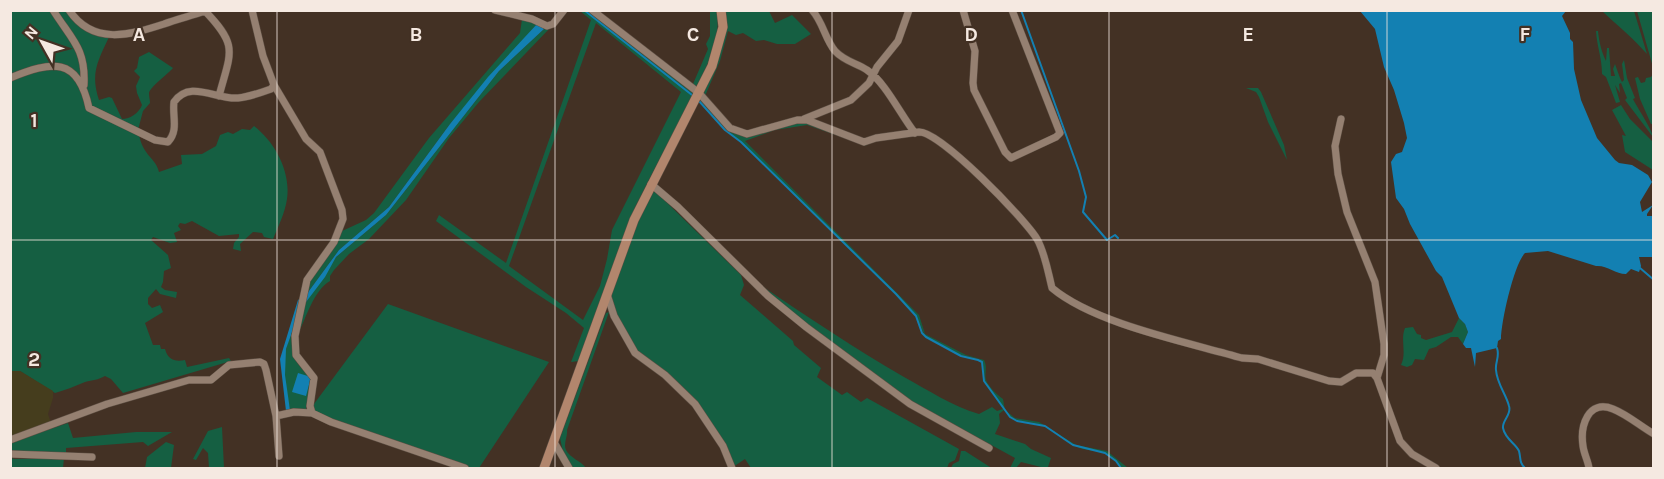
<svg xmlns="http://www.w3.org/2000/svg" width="1664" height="479" font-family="Karla,sans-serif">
<rect width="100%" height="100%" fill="#433124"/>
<path fill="#155f42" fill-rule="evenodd" d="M11,11H52L78,46L82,77L62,66L11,76Z
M55,11H67L70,16L109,37C98,61 90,73 99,100L109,97L112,98L122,119C130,119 139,113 142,105L137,93L136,86L140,77L134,71L137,68L139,57L149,52L173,68C168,74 150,87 149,93C149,97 150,100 150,103L143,111L138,130L91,107L86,87L85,61L80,45Z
M580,11H588L694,92L635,207L579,361L571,362L584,328L566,313L526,287L436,221L439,215L506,263L591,20ZM596,23L681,92L612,230L607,259L600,286L583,320L509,266Z
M710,11H717C721,37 709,63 696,87L693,84L708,49L706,44L710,36Z
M725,11H769L775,23L792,15L811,34L795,44H777L764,40L756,41L743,33L736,35L728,31L720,61L705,96L704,92Z
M1602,11H1634L1647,54C1633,38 1617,25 1602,11Z
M1637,11H1653V67Z
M522,19L537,24L450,124L389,207L339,250L306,295L309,280L338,241L342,231L366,220L374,213L429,138L520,33Z
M544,29H549L479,102L449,138L406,200L369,239L349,254L334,270L330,276V281C313,291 306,319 297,336L304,305L336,257L386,215L499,71Z
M1596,31H1598C1599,42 1602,53 1606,61L1607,48H1609L1611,76H1615L1613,69L1615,64L1620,78L1622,82L1624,80L1622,64L1624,60L1627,78L1635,98L1633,99C1637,107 1653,131 1653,137L1625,100L1627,98L1621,83L1619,84L1620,93L1615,85L1620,102L1616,103L1606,77L1602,74C1602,58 1597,47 1596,31Z
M52,67L75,76L88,109L139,134C142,155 156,158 159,172L182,164L181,155L202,154L216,146L220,135L228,132L233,134L242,129L250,130L254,126C275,142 291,172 287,199C285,213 278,227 273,239L264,237L262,233L253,232L240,244L241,251L233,249L234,243L239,237V234L219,236L192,221L185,224L180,223L178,226L181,230L174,233L177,242L170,243L153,237L151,240L168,255L171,268L164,271L163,282L161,287L165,290L177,292L176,298L160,294L156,289L148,298V304L152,308L160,305L163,312L145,323L153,345H160L161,349H165C168,360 175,362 185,360L187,367L229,358L231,361L123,393L111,379L105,376C98,380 93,380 85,382C75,386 66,390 55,393L20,371H11V79Z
M1653,74L1654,76L1653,124H1651L1640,99L1635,78L1638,77L1641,83L1645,82L1646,78L1651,77Z
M1246,88H1258L1261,92L1284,145L1287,160L1268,122L1259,97L1256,92Z
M699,97L736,133L803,122L862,143L867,146L807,125L775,130L745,141L919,315L925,334L966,355L984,360C988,368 984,373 986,380C989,387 997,395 1003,399L1005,410L1015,418L1039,422L1076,445L1107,451L1128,468H1122C1105,444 1094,456 1073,445C1062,439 1053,429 1041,425C1025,419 1016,425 1004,410L999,414L1000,423L995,434L1025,444L1031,449L1051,458L1048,467L1045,468L1021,462L1016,468H1010L1015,458L909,400L808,325L759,284C806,316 854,348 904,377C928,390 952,406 979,414L992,407L997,411L1003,409L985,381L983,362L979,359L961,355L927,337L923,332L916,315L896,294L741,142L725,130L699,100Z
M1621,105L1630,119L1653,142V170L1625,152L1622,135L1626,136L1612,110Z
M653,191L658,194L741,275L744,285L740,295L793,341L794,345L821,368L817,377L842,395L847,392L861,402L867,398L959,449L955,460L949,463L947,468H751L745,459L733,467L710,422L639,354L614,312L609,295L636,220Z
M388,304L549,362L479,468H470L319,415L311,408Z
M609,312L567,430C568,436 563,444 566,450C570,458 581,461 586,468H571L565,461L560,438L606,313Z
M298,317C294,333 288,350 298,364C302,370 308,373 312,378L306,409L290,410C287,391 281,368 286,349C289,338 294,328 298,317Z
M1459,318L1465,324L1468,332L1463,344L1458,337H1451L1436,347L1429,349L1424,360L1415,359L1412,365L1407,367L1401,365C1407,353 1400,340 1405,328L1413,327L1417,334L1421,335V338L1426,340L1452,332Z
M68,423L73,438L136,432H172L148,446L143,442L66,448V455L11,452V442Z
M222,427L224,468H209L208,453L203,448L196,460L193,459L208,431Z
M166,442L174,445L171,468H145L147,457Z
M961,451H965L990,467L951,468L953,464L959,461Z
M10,458L15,459L64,458L63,468H11Z"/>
<path fill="#453d1d" d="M10,371H20L53,391V398L48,414L51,423L11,437Z"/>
<path fill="#1380b2" d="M1360,11H1566L1562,16L1570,33V39L1573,42L1574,69L1581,100L1597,138L1615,160L1619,163L1632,165L1648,175L1652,182L1640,202L1642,212L1653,205L1647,214V216H1652L1653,222V257H1639L1641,266L1639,272L1631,269L1626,274C1615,274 1607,265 1596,266L1548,251L1525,253C1514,264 1501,322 1501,339L1498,341L1497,348L1476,353L1475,367L1471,348H1466L1463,344L1468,332L1465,324L1459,318L1442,277L1436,271L1410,224L1404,209L1396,198L1391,162L1396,154L1402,152L1407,138L1404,123L1394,90L1384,67L1375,29Z
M537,24L544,29L499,71L386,215L336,257L325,277L300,310L286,349L285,375L290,410L286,411L280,359L298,300L306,295L339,250L389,207L450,124L488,77Z
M298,373L311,377L306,396L292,392Z"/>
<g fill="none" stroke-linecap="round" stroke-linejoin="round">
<path stroke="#1380b2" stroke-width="2" d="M584,10L692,95
M1021,10L1079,171L1086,197L1083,212L1107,240L1115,235L1118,238
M699,101L725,130L741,142L896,294L916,316L922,333L926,337L961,356L978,360L982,362L984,381L1010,417L1017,421L1045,426L1073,445L1105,453L1116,461L1121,468
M1640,268L1654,280
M1497,348C1500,357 1495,362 1496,370C1497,384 1506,394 1509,406C1512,415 1502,420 1503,428C1505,439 1516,444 1519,451C1521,459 1519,462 1525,468"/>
<g stroke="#5e4f44" stroke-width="8">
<path id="street" d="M53,10C71,39 86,48 84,85
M69,10C93,46 130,35 164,24C177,19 191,16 205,11
M204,10C239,46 231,51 219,96
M495,10L532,19L547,26L553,24L564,10
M592,10L699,93L730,128L747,134L797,120H807L864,142L876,138L919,132C940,131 1025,219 1037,239C1045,253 1048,272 1052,288C1095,324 1187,342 1242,358L1258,359L1329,381L1341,382L1356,373H1373L1377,378L1400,441L1412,454L1436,468
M812,10C823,22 825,39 835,51C844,61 856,63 867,70C886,83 900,114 915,133
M963,10L975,51L973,83L974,90L1005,152L1011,158L1056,137L1060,133L1012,10
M10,78C52,61 78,56 89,108L155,140L168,142C179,130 172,116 174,102C190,79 216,100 238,98C249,97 260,93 271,89L274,85L263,56L252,10
M274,85L306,139L320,152L342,210L343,219L334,242L307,280L295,336L296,355L314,378L310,406L312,413L331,422L465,468
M804,119L851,100L869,83L877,67L898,41L909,10
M1341,119L1335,146L1338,174L1347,212L1375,282L1384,344V355L1377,378
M651,184L678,207L768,296L806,327L910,404L989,448
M607,294L614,316L635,353L665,375L695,404L723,446L732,468
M276,416L294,412L312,413
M10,440L107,404L189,380H211L229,365L260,362L264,364L266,370L276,416L279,456
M554,442L569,468
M10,454L92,457
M1589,468C1588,461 1584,454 1583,446C1580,426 1588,399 1613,409C1628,415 1640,426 1654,434"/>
</g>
<g stroke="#5e4f44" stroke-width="10">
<path id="secondary" d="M544,468L634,220L712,66L723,27L721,10"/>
</g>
<use href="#street" stroke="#958071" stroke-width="7"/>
<use href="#secondary" stroke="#b2866d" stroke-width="9"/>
</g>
<path fill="none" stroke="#f5e9e1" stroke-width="1.5" stroke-opacity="0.55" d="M277,10V468M555,10V468M832,10V468M1109,10V468M1387,10V468M10,240H1654"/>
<g font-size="20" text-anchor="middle" font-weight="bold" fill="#f5e9e1" stroke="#433124" stroke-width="4.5" stroke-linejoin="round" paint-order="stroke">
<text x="139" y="41">A</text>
<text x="416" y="41">B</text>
<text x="693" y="41">C</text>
<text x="971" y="41">D</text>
<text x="1248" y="41">E</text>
<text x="1525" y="41">F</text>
<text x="34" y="127">1</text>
<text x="34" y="366">2</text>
</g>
<rect width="1664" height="479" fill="none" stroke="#f5e9e1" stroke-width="24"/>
<g transform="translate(42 42) rotate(310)" stroke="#433124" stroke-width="4.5" paint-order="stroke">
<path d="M0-4.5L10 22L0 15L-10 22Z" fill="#f5e9e1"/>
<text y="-9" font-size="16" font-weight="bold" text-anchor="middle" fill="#f5e9e1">N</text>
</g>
</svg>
